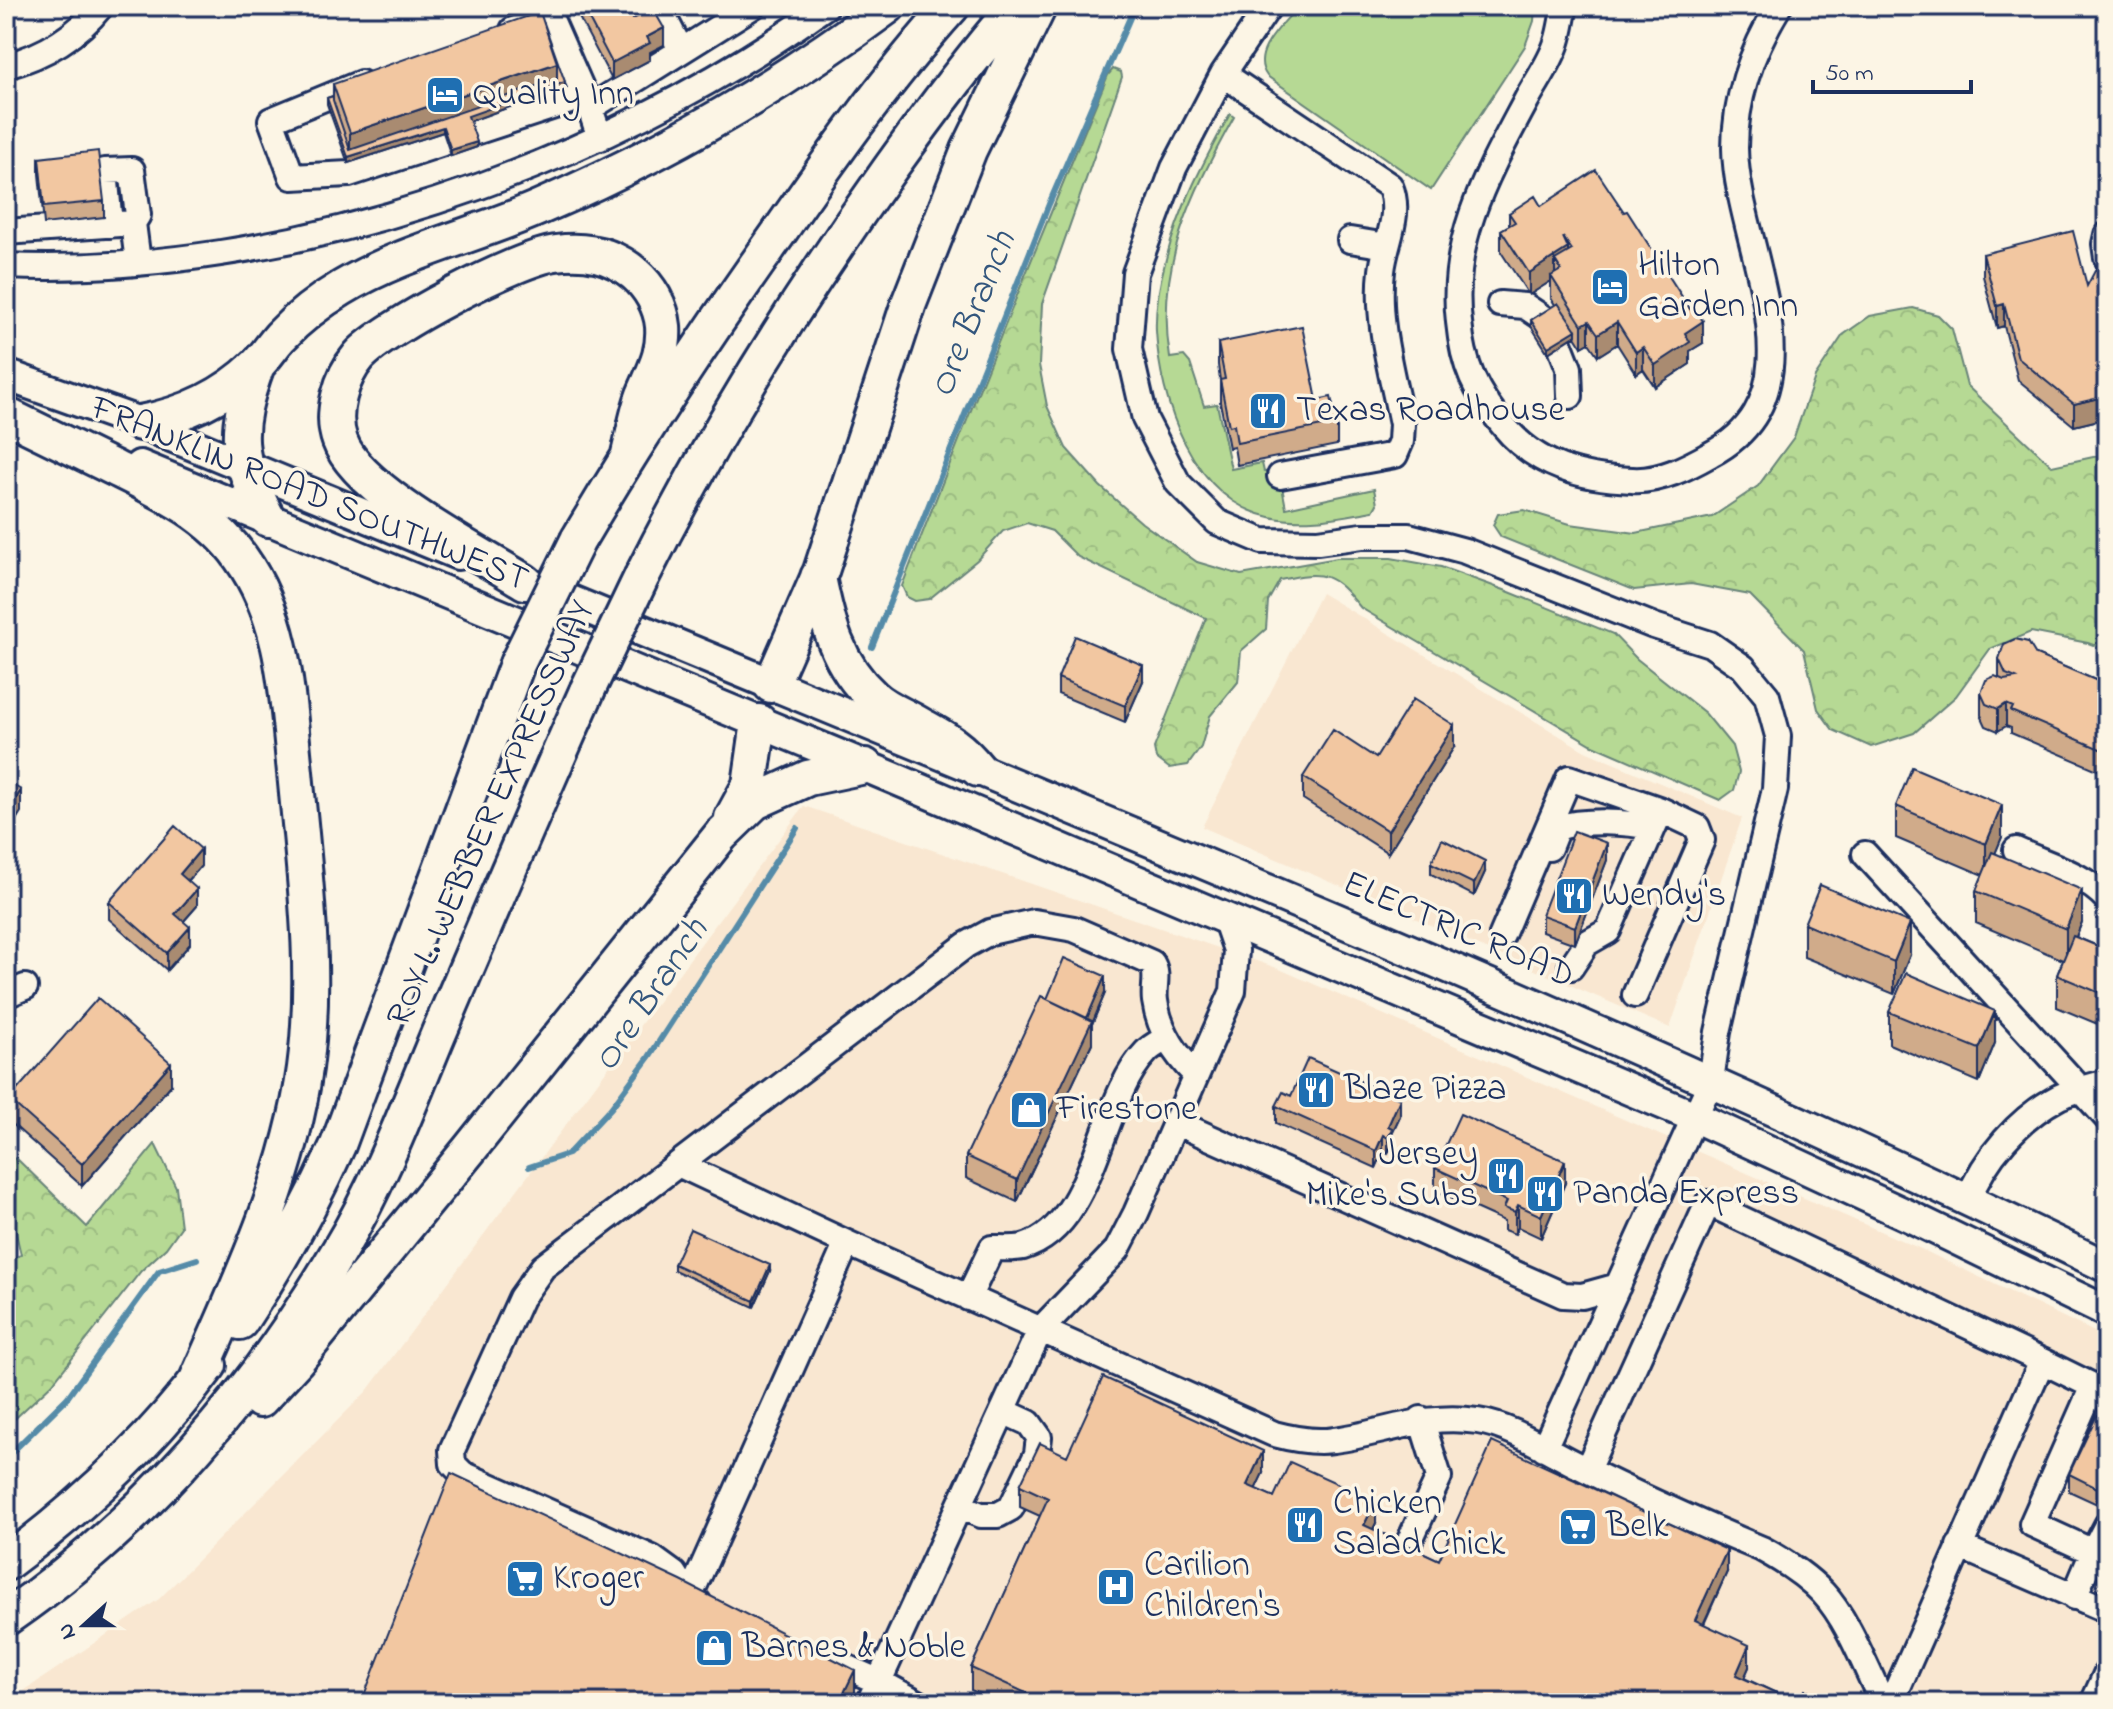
<svg xmlns="http://www.w3.org/2000/svg" width="2113" height="1709" font-family="'Indie Flower',sans-serif">
<defs>
<pattern id="forest-crowns" width="20" height="18" patternUnits="userSpaceOnUse" patternTransform="scale(2)"><rect width="20" height="18" fill="#b6d994"/><path d="M2 6a3 3 0 1 1 6 0M12 15a3 3 0 1 1 6 0" fill="none" stroke="#9cbb82"/></pattern>
</defs>
<rect width="100%" height="100%" fill="#fcf5e5"/>
<filter id="ink" filterUnits="userSpaceOnUse"><feTurbulence type="fractalNoise" baseFrequency=".0125" numOctaves="2"/><feDisplacementMap in="SourceGraphic" scale="16" xChannelSelector="R" yChannelSelector="G"/><feConvolveMatrix kernelMatrix="1 2 1 2 8 2 1 2 1" color-interpolation-filters="sRGB"/></filter>
<g filter="url(#ink)">
<path fill="#f9e7d1" d="M1321,593L1585,751L1742,818L1670,1028L1202,827Z
M804,806L1277,968L1921,1249L2107,1338V1703H6L159,1599L367,1391Z"/>
<path fill="#b6d994" stroke="#688479" stroke-width="2" d="M1298,6H1535L1534,21L1525,46L1431,190L1267,76C1249,53 1284,24 1298,6Z
M1230,114L1234,117C1191,195 1155,267 1170,358L1184,356L1190,363L1204,406L1217,404L1231,469L1262,463L1264,472L1274,471L1277,488L1282,487L1286,508L1374,489L1377,504L1373,511C1339,517 1304,525 1270,517C1192,500 1160,401 1156,331C1155,308 1160,281 1166,259C1179,208 1205,159 1230,114Z"/>
<path fill="url(#forest-crowns)" stroke="#688479" stroke-width="2" d="M1113,69L1121,72L1122,77L1042,304L1039,365L1047,406L1066,448L1100,486L1142,523L1197,562L1241,575L1337,558H1391L1441,567L1507,591L1613,634L1637,659L1705,713L1732,746L1739,772L1734,790L1720,800L1591,744L1361,608C1332,573 1325,570 1280,580L1268,601L1266,629L1241,651L1238,682L1210,716L1201,747L1188,765L1169,768L1156,758L1154,748L1206,618L1078,557L1052,531L1027,523L1003,531L977,560L929,599L915,601L907,597L902,586C968,415 1037,244 1108,75Z
M1913,308L1938,315L1952,329L1967,386L2052,466L2107,454V650L2088,643L2031,632L1990,649L1956,696L1914,733L1871,747L1833,730L1818,709L1804,650L1750,595L1691,584L1634,590L1501,537L1493,525L1498,514L1524,510L1570,524L1636,533L1712,517L1758,486L1794,437L1815,377L1843,335L1870,316Z
M155,1144L176,1187L181,1227L166,1248L141,1271L52,1384L6,1427V1261L21,1255L6,1190V1162L16,1158L87,1227Z"/>
<g fill="none" stroke-linecap="round" stroke-linejoin="round">
<path stroke="#558ba8" stroke-width="6" d="M872,647L1049,204L1135,6
M529,1167L568,1154L611,1108L649,1057L797,828
M6,1458L67,1398L159,1271L197,1259"/>
<g stroke="#1b2f5e" stroke-width="30">
<path id="minor" d="M658,6L681,50
M1269,6L1223,74L1174,168L1135,273L1129,349L1145,419L1178,483L1217,522L1262,541L1318,542L1362,536H1409L1465,551L1654,626L1710,644L1743,667L1767,696L1778,736L1775,789L1718,1032L1711,1081L1544,1448
M1565,6C1562,18 1561,30 1557,42C1551,62 1536,82 1526,101C1489,171 1449,239 1459,322C1463,365 1475,392 1503,425C1536,466 1581,478 1632,480C1659,482 1688,467 1711,454C1829,392 1736,244 1735,148C1735,96 1752,50 1779,6
M513,30L550,17L590,108L600,138
M6,66C43,56 77,36 101,6
M1223,74L1390,186C1402,215 1385,242 1382,271C1376,321 1392,374 1402,424L1401,441L1395,455L1280,476
M361,83L271,120L292,177L349,174L446,142
M590,108L753,6
M472,133L585,96
M110,225L105,171L132,170L138,215L133,223
M6,232L133,223L138,262
M2107,235L2105,244L2107,258
M1350,240L1387,246
M6,266C283,278 602,168 826,6
M1500,304L1525,306L1543,318L1560,345L1569,368L1570,396
M1549,848L1557,828C1582,820 1627,821 1653,828
M2016,850C2046,864 2084,874 2107,899
M1865,854L2107,1118
M1502,935L1569,778L1661,810L1608,931L1587,943L1571,967
M6,995L25,987
M1635,995L1702,840L1697,827L1661,810
M1175,1122L1563,1295L1582,1296L1618,1286
M680,1165L847,1243L1274,1434C1293,1439 1315,1443 1334,1440C1386,1433 1423,1413 1478,1421C1511,1426 1543,1448 1573,1463C1634,1494 1699,1523 1762,1549C1784,1561 1806,1575 1823,1593C1849,1621 1866,1669 1883,1703
M1968,1200C1984,1158 2019,1118 2059,1097C2074,1090 2091,1086 2107,1082
M968,1298L992,1248C1001,1248 1014,1249 1023,1247C1096,1226 1099,1100 1146,1052C1151,1046 1160,1042 1167,1038
M2042,1361L2105,1392
M2093,1386L2032,1524L2093,1552L2107,1525
M1587,1470L1708,1203L2042,1361L1891,1703
M960,1506L981,1515H998L1011,1508L1037,1454L1039,1437L1029,1423L1003,1411
M1959,1546L2107,1610
M1404,1553L1439,1477L1421,1419
M2074,1597L2093,1552L2105,1558
M689,1598L847,1243
M698,1602L689,1598L674,1574L652,1558L463,1474L453,1464L452,1450L521,1298L543,1267L966,945L990,932L1034,922L1074,929L1152,963C1159,975 1153,987 1155,1001C1159,1030 1175,1054 1195,1074
M827,1659L880,1682L918,1703
M869,1703L1040,1330L1117,1250L1136,1213L1233,991L1236,950L1225,918
M2093,1703L2107,1672"/>
</g>
<g stroke="#1b2f5e" stroke-width="36">
<path id="major" d="M6,375L140,423L458,554
M140,466L865,766L1695,1117L1909,1216L2107,1312
M532,585C1060,804 1592,1016 2107,1267"/>
</g>
<g stroke="#1b2f5e" stroke-width="40">
<path id="highway" d="M257,365C233,432 235,456 268,519
M10,417C43,433 75,449 108,465C156,489 209,512 241,558C286,621 287,698 295,772C304,870 318,970 305,1068C290,1178 240,1282 196,1382
M140,423C184,415 225,396 257,365C266,356 272,346 280,337C298,318 320,301 342,288C402,252 474,236 538,208C662,155 779,87 888,6
M578,540C640,435 707,334 778,234C832,156 888,77 952,6
M642,576C713,434 797,299 889,170C929,114 971,58 1016,6
M818,577C827,622 837,665 873,697C884,708 901,714 915,722C943,738 958,744 978,769
M525,582C478,553 357,490 340,441C330,414 341,377 359,356C385,327 517,258 556,253C586,249 612,254 635,274C650,287 661,306 663,326C665,354 654,371 644,395C637,413 634,435 629,454
M771,685L821,571L909,303L969,150L1039,6
M732,818L750,785L759,722
M240,1322C278,1265 310,1207 338,1145L517,664
M260,1400L296,1361L469,1150L721,835L755,802L808,778L865,766
M6,1563C83,1506 152,1441 209,1365
M6,1618C144,1523 255,1393 340,1249C380,1182 408,1107 438,1035C487,920 536,805 587,691"/>
</g>
<use href="#minor" stroke="#fcf5e5" stroke-width="24"/>
<use href="#major" stroke="#fcf5e5" stroke-width="30"/>
<use href="#highway" stroke="#fcf5e5" stroke-width="34"/>
<g stroke="#1b2f5e" stroke-width="40" stroke-linecap="butt">
<path id="highway-bridge" d="M517,664L578,540
M587,691L642,576"/>
</g>
<use href="#highway-bridge" stroke="#fcf5e5" stroke-width="34"/>
</g>
<path fill="#d0ab8a" stroke="#1b2f5e" stroke-width="2" d="M573,6H633L628,9L633,19L664,45L650,52V60L612,80Z
M333,84L565,87L470,121L477,147L451,156L443,132L348,163L327,104V98L333,96Z
M39,158L104,201V217L44,224L39,174Z
M1541,206L1703,343L1690,351V364L1655,387L1643,369L1636,374L1617,344L1598,356L1589,343L1582,347L1575,336L1548,353L1531,326V320L1555,305L1551,298V281L1529,295L1501,252V230L1509,225V213Z
M1983,254L2087,286L2107,270V418L2074,426L2018,380L2004,326L1997,328L1983,276Z
M1218,343L1317,400L1337,423V445L1237,465L1234,447L1229,448L1220,402V380L1218,365Z
M2036,655L2107,685V774L2011,733V728L2006,726L1998,731L1986,726L1981,715V693L1999,677V659Z
M1058,678L1143,681L1125,722L1058,694Z
M1454,747L1388,853L1303,799V777L1376,758Z
M1896,806L2002,837L1995,853L2082,922L2076,937L2107,950V1028L2057,1007V975L2063,960L1976,923V891L1983,875L1896,838Z
M1607,860L1575,944L1542,932V915Z
M1431,863L1485,872L1474,896L1431,874Z
M201,866L188,881L197,906L183,922L190,944L167,970L109,919V902Z
M1804,924L1910,955L1894,994L1804,957Z
M1105,993L1092,1024V1043L1017,1202L966,1178V1156L1047,999Z
M1889,1012L1995,1043L1979,1082L1889,1044Z
M171,1085L82,1186L9,1121V1099Z
M1291,1096L1400,1116L1392,1133V1144L1388,1154L1383,1152L1376,1168L1276,1123V1106Z
M1435,1168L1565,1183L1541,1238L1518,1227L1515,1234L1504,1230V1221L1435,1190Z
M674,1264L770,1271L754,1307L674,1270Z
M2107,1420V1483L2097,1504L2069,1491V1474Z
M1067,1456L1263,1473L1255,1489L1274,1497L1376,1523L1373,1529L1439,1560L1727,1572L1704,1624L1749,1667L1744,1678L1798,1703H1000L971,1690V1668L1040,1516L1020,1507V1485Z"/>
<path fill="#a98b71" stroke="#1b2f5e" stroke-width="2" d="M664,28V45L650,52V60L612,80V63L647,37Z
M557,63L565,82V87L468,122V116L350,155V133Z
M443,127V132L348,163V157Z
M477,142V147L451,156V150Z
M1568,248V270H1561L1555,260V278L1551,276V281L1529,295V273Z
M2107,272V294L2097,293Z
M2004,304V326L1997,328V306Z
M1589,321V343L1582,347V325Z
M1703,321V343L1690,351V364L1655,387V365L1685,333Z
M1617,322V344L1598,356V334Z
M1576,330V335L1548,353V347Z
M1643,347V369L1636,374V352Z
M2107,396V418L2074,426V404Z
M1143,665V681L1125,722V706Z
M2006,704V726L1998,731V709Z
M1454,725V747L1388,853V831Z
M21,790V812L6,836V814Z
M2002,805V837L1986,876V844Z
M1607,843V860L1575,944V927Z
M201,849V866L180,890V874Z
M1485,861V872L1474,896V884Z
M197,889V906L175,931V914Z
M2082,890V922L2066,961V929Z
M1910,923V955L1894,994V962Z
M190,927V944L167,970V953Z
M1105,976V993L1092,1024V1043L1017,1202V1180Z
M1995,1011V1043L1979,1082V1049Z
M171,1063V1085L82,1186V1164Z
M1400,1099V1116L1392,1133V1144L1388,1154V1126Z
M1383,1135V1152L1376,1168V1151Z
M1565,1161V1183L1541,1238V1216Z
M1518,1205V1227L1515,1234V1212Z
M770,1265V1271L754,1307V1301Z
M1263,1451V1473L1247,1507V1485Z
M2107,1466V1483L2097,1504V1488Z
M1376,1501V1523L1364,1547V1525Z
M1727,1550V1572L1695,1642V1620Z
M1749,1645V1667L1736,1697V1675Z
M855,1670V1692L850,1703H839Z"/>
<path fill="#f2c7a1" stroke="#1b2f5e" stroke-width="2" d="M582,6H626L633,19L653,9L664,28L647,37L650,43L612,63Z
M540,12L557,63L350,133L333,84Z
M544,23L565,82L468,116L477,142L451,150L443,127L348,157L327,98L333,96V100L350,150L557,79V63Z
M98,151L104,201L44,207L39,158Z
M1596,170L1624,212L1627,211L1690,309L1693,307L1703,321L1685,333L1690,342L1655,365L1643,347L1636,352L1617,322L1598,334L1589,321L1582,325L1551,276L1561,270L1555,260L1572,250L1563,237L1568,248L1529,273L1501,230L1515,222L1509,213L1535,196L1541,206Z
M2073,231L2087,286L2098,265L2107,270L2097,293L2107,291V396L2074,404L2018,358L2004,304L1997,306L1983,254Z
M1558,303L1576,330L1548,347L1531,320Z
M1302,326L1317,400L1331,397L1337,423L1237,443L1234,425L1229,426L1220,380L1225,379L1218,343Z
M1075,636L1143,665L1125,706L1058,678Z
M2015,639L2028,642L2036,655L2107,685V752L2011,711L2013,707L2006,704L1998,709L1986,704L1981,693L1986,680L1995,676L2004,680L2016,678L2006,674L1999,659L2004,644Z
M1413,699L1454,725L1388,831L1303,777L1333,730L1376,758Z
M1912,767L2002,805L1986,844L1896,806Z
M6,781L21,790L6,814Z
M175,826L201,849L180,874L197,889L175,914L190,927L167,953L109,902Z
M1574,831L1607,843L1575,927L1542,915Z
M1442,839L1485,861L1474,884L1431,863Z
M1992,852L2082,890L2066,929L1976,891Z
M1820,885L1910,923L1894,962L1804,924Z
M2073,936L2107,950V996L2057,975Z
M1064,958L1105,976L1087,1018L1047,999Z
M1906,973L1995,1011L1979,1049L1889,1012Z
M1041,996L1092,1021L1017,1180L966,1156Z
M98,998L171,1063L82,1164L9,1099Z
M1308,1058L1400,1099L1388,1126L1392,1128L1388,1138L1383,1135L1376,1151L1276,1106L1283,1092L1291,1096Z
M1460,1114L1565,1161L1541,1216L1518,1205L1515,1212L1504,1208L1507,1201L1435,1168Z
M690,1229L770,1265L754,1301L674,1264Z
M1103,1377L1263,1451L1247,1485L1274,1497L1290,1462L1376,1501L1364,1525L1439,1560L1492,1442L1727,1550L1695,1620L1749,1645L1736,1675L1798,1703H1048L971,1668L1048,1498L1020,1485L1040,1443L1067,1456Z
M2097,1415L2107,1420V1466L2097,1488L2069,1474Z
M451,1473L681,1581L855,1670L839,1703H361Z
M1805,1690L1834,1703H1799Z"/>
</g>
<defs>
<g id="hotel-square" transform="scale(2)"><rect x="-9" y="-9" width="18" height="18" rx="4" fill="#1f6fb2" stroke="#fcf5e5"/><path d="M-6-4.5h1.5V1H6V5H4.5V3h-9V5H-6ZM-4 0a1.8 1.8 0 1 1 3.6 0ZM.5 0V-2.5h3Q6-2.5 6 0Z" fill="#fff"/></g>
<g id="restaurant-square" transform="scale(2)"><rect x="-9" y="-9" width="18" height="18" rx="4" fill="#1f6fb2" stroke="#fcf5e5"/><path d="M-5-6h1v4h1v-4h1v4h1v-4h1v5L-1.5 .5V6h-2V.5L-5-1ZM5-6V6H3V1.5H1.5Q1.5-4 5-6Z" fill="#fff"/></g>
<g id="shop-square" transform="scale(2)"><rect x="-9" y="-9" width="18" height="18" rx="4" fill="#1f6fb2" stroke="#fcf5e5"/><path d="M-5-2.5h2.3a2.7 3.5 0 0 1 5.4 0H5L5.5 6h-11ZM-1.5-2.5h3a1.5 2.3 0 0 0-3 0Z" fill="#fff"/></g>
<g id="supermarket-square" transform="scale(2)"><rect x="-9" y="-9" width="18" height="18" rx="4" fill="#1f6fb2" stroke="#fcf5e5"/><path d="M-6-5.5h2.5l.6 2H6L4.5 2H-2.5L-4.4-4H-6ZM-1.5 3.2a1.3 1.3 0 1 0 .1 0ZM3 3.2a1.3 1.3 0 1 0 .1 0Z" fill="#fff"/></g>
<g id="hospital-square" transform="scale(2)"><rect x="-9" y="-9" width="18" height="18" rx="4" fill="#1f6fb2" stroke="#fcf5e5"/><path d="M-5-5h3v3.5h4V-5h3V5h-3V1.5h-4V5h-3Z" fill="#fff"/></g>
</defs>
<g fill-rule="evenodd">
<use href="#hotel-square" x="445" y="95"/>
<use href="#hotel-square" x="1610" y="287"/>
<use href="#restaurant-square" x="1268" y="411"/>
<use href="#restaurant-square" x="1574" y="896"/>
<use href="#restaurant-square" x="1316" y="1090"/>
<use href="#shop-square" x="1029" y="1110"/>
<use href="#restaurant-square" x="1506" y="1176"/>
<use href="#restaurant-square" x="1545" y="1194"/>
<use href="#restaurant-square" x="1305" y="1525"/>
<use href="#supermarket-square" x="1578" y="1527"/>
<use href="#supermarket-square" x="525" y="1579"/>
<use href="#hospital-square" x="1116" y="1587"/>
<use href="#shop-square" x="714" y="1648"/>
</g>
<g text-anchor="middle" dominant-baseline="central" stroke-width="7" stroke-linejoin="round" paint-order="stroke">
<g font-size="36" fill="#1b2f5e" stroke="#fcf5e5" text-anchor="start">
<text x="473" y="95">Quality Inn</text>
<text x="1638" y="266">Hilton<tspan x="1638" dy="41">Garden Inn</tspan></text>
<text x="1296" y="411">Texas Roadhouse</text>
<text x="1602" y="896">Wendy's</text>
<text x="1344" y="1090">Blaze Pizza</text>
<text x="1057" y="1110">Firestone</text>
<text x="1478" y="1155" text-anchor="end">Jersey<tspan x="1478" dy="41">Mike's Subs</tspan></text>
<text x="1573" y="1194">Panda Express</text>
<text x="1333" y="1504">Chicken<tspan x="1333" dy="41">Salad Chick</tspan></text>
<text x="1606" y="1527">Belk</text>
<text x="1144" y="1566">Carilion<tspan x="1144" dy="41">Children's</tspan></text>
<text x="553" y="1579">Kroger</text>
<text x="742" y="1648">Barnes &amp; Noble</text>
</g>
<g font-size="36" fill="#1b2f5e" stroke="#fcf5e5">
<text transform="translate(309 495) rotate(22)">FRANKLIN ROAD SOUTHWEST</text>
<text transform="translate(492 814) rotate(-66)">ROY L. WEBBER EXPRESSWAY</text>
<text transform="translate(1458 931) rotate(23)">ELECTRIC ROAD</text>
</g>
<g font-size="38" font-style="italic" fill="#33567d" stroke="#fcf5e5">
<text transform="translate(974 315) rotate(-68)">Ore Branch</text>
<text transform="translate(652 996) rotate(-56)">Ore Branch</text>
</g>
</g>
<rect width="2113" height="1709" fill="none" stroke="#fcf5e5" stroke-width="32"/>
<rect x="16" y="16" width="2081" height="1677" fill="none" stroke="#1b2f5e" stroke-width="3" filter="url(#ink)"/>
<g transform="translate(84 1625) rotate(249)" stroke="#fcf5e5" stroke-width="6" paint-order="stroke">
<path d="M0-6L14 30L0 20L-14 30Z" fill="#1b2f5e"/>
<text y="-12" font-size="22" font-weight="bold" text-anchor="middle" fill="#1b2f5e">N</text>
</g>
<path d="M1813 80v12h158v-12" fill="none" stroke="#1b2f5e" stroke-width="4"/>
<text x="1825" y="80" font-size="24" fill="#1b2f5e" stroke="#fcf5e5" stroke-width="6" paint-order="stroke">50 m</text>
</svg>
